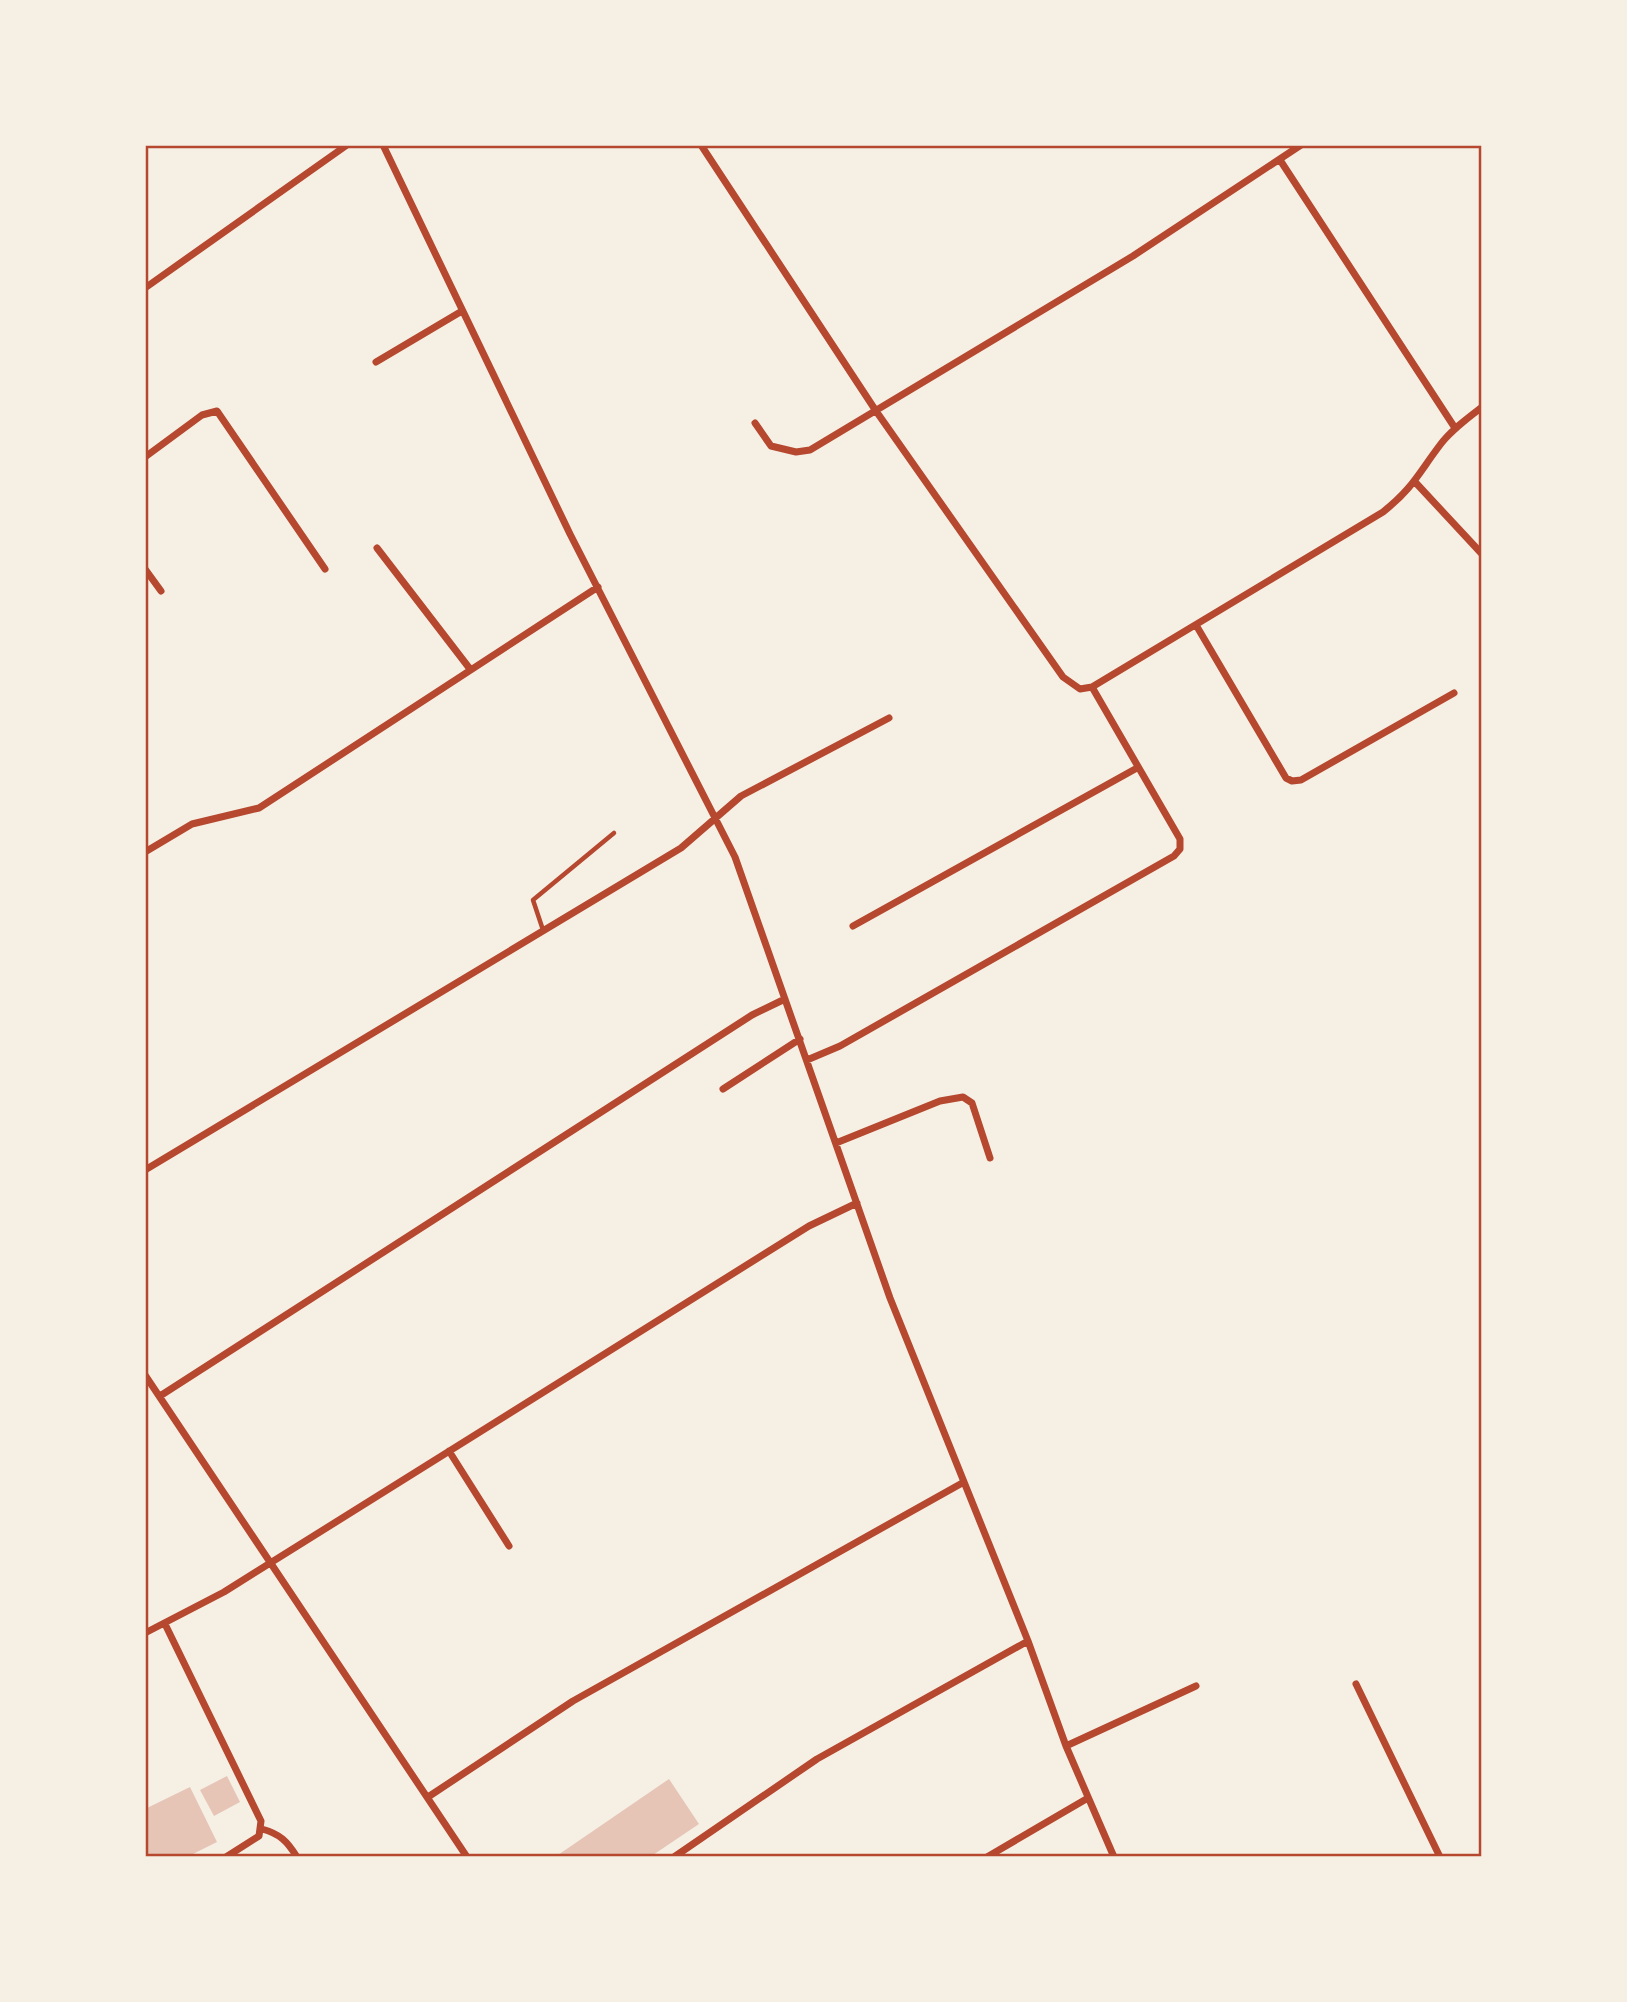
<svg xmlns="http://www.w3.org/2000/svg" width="1627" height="2002" font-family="'Alegreya Sans',sans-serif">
<rect width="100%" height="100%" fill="#f6efe4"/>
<path fill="#e6c5b7" d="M227,1776L240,1802L214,1816L200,1790Z
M669,1779L699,1824L650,1857H555Z
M190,1787L217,1842L187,1857H145V1809Z"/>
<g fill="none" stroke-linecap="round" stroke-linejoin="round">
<path stroke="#b5482f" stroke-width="4.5" d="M543,930L533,900L614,833"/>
<path stroke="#b5482f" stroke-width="7" d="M383,145L570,534L735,857L890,1298L1028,1641L1066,1746L1114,1857
M701,145L876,411L1063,677L1080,689L1092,687L1383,512C1413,488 1418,474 1440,445C1451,430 1467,419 1482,407
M1280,160L1455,428
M145,288L347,145
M376,362L462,311
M755,423L771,446L796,452L810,450L1133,256L1301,145
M145,457L202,415L217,411L325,569
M1416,483L1482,554
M377,548L470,669
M145,569L161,591
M1196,625L1286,778L1292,781L1301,780L1454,693
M145,852L192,824L259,808L598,587
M853,926L1137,768
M807,1060L840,1046L1174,856L1180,849V839L1092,687
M723,1089L800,1039
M836,1143L940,1101L963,1097L972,1103L990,1158
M145,1170L681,848L741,796L889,718
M145,1375L467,1857
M160,1396L752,1015L785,999
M449,1451L509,1546
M165,1624L261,1821L259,1836L226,1857
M145,1633L224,1592L809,1226L857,1203
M1356,1684L1440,1857
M1066,1746L1196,1686
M428,1797L573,1701L964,1482
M262,1829C280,1834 287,1841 297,1857
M674,1857L817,1759L1028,1641
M987,1857L1088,1798"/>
</g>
<rect width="1627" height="2002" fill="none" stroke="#f6efe4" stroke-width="294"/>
<rect x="147" y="147" width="1333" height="1708" fill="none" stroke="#b5482f" stroke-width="2.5"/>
</svg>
